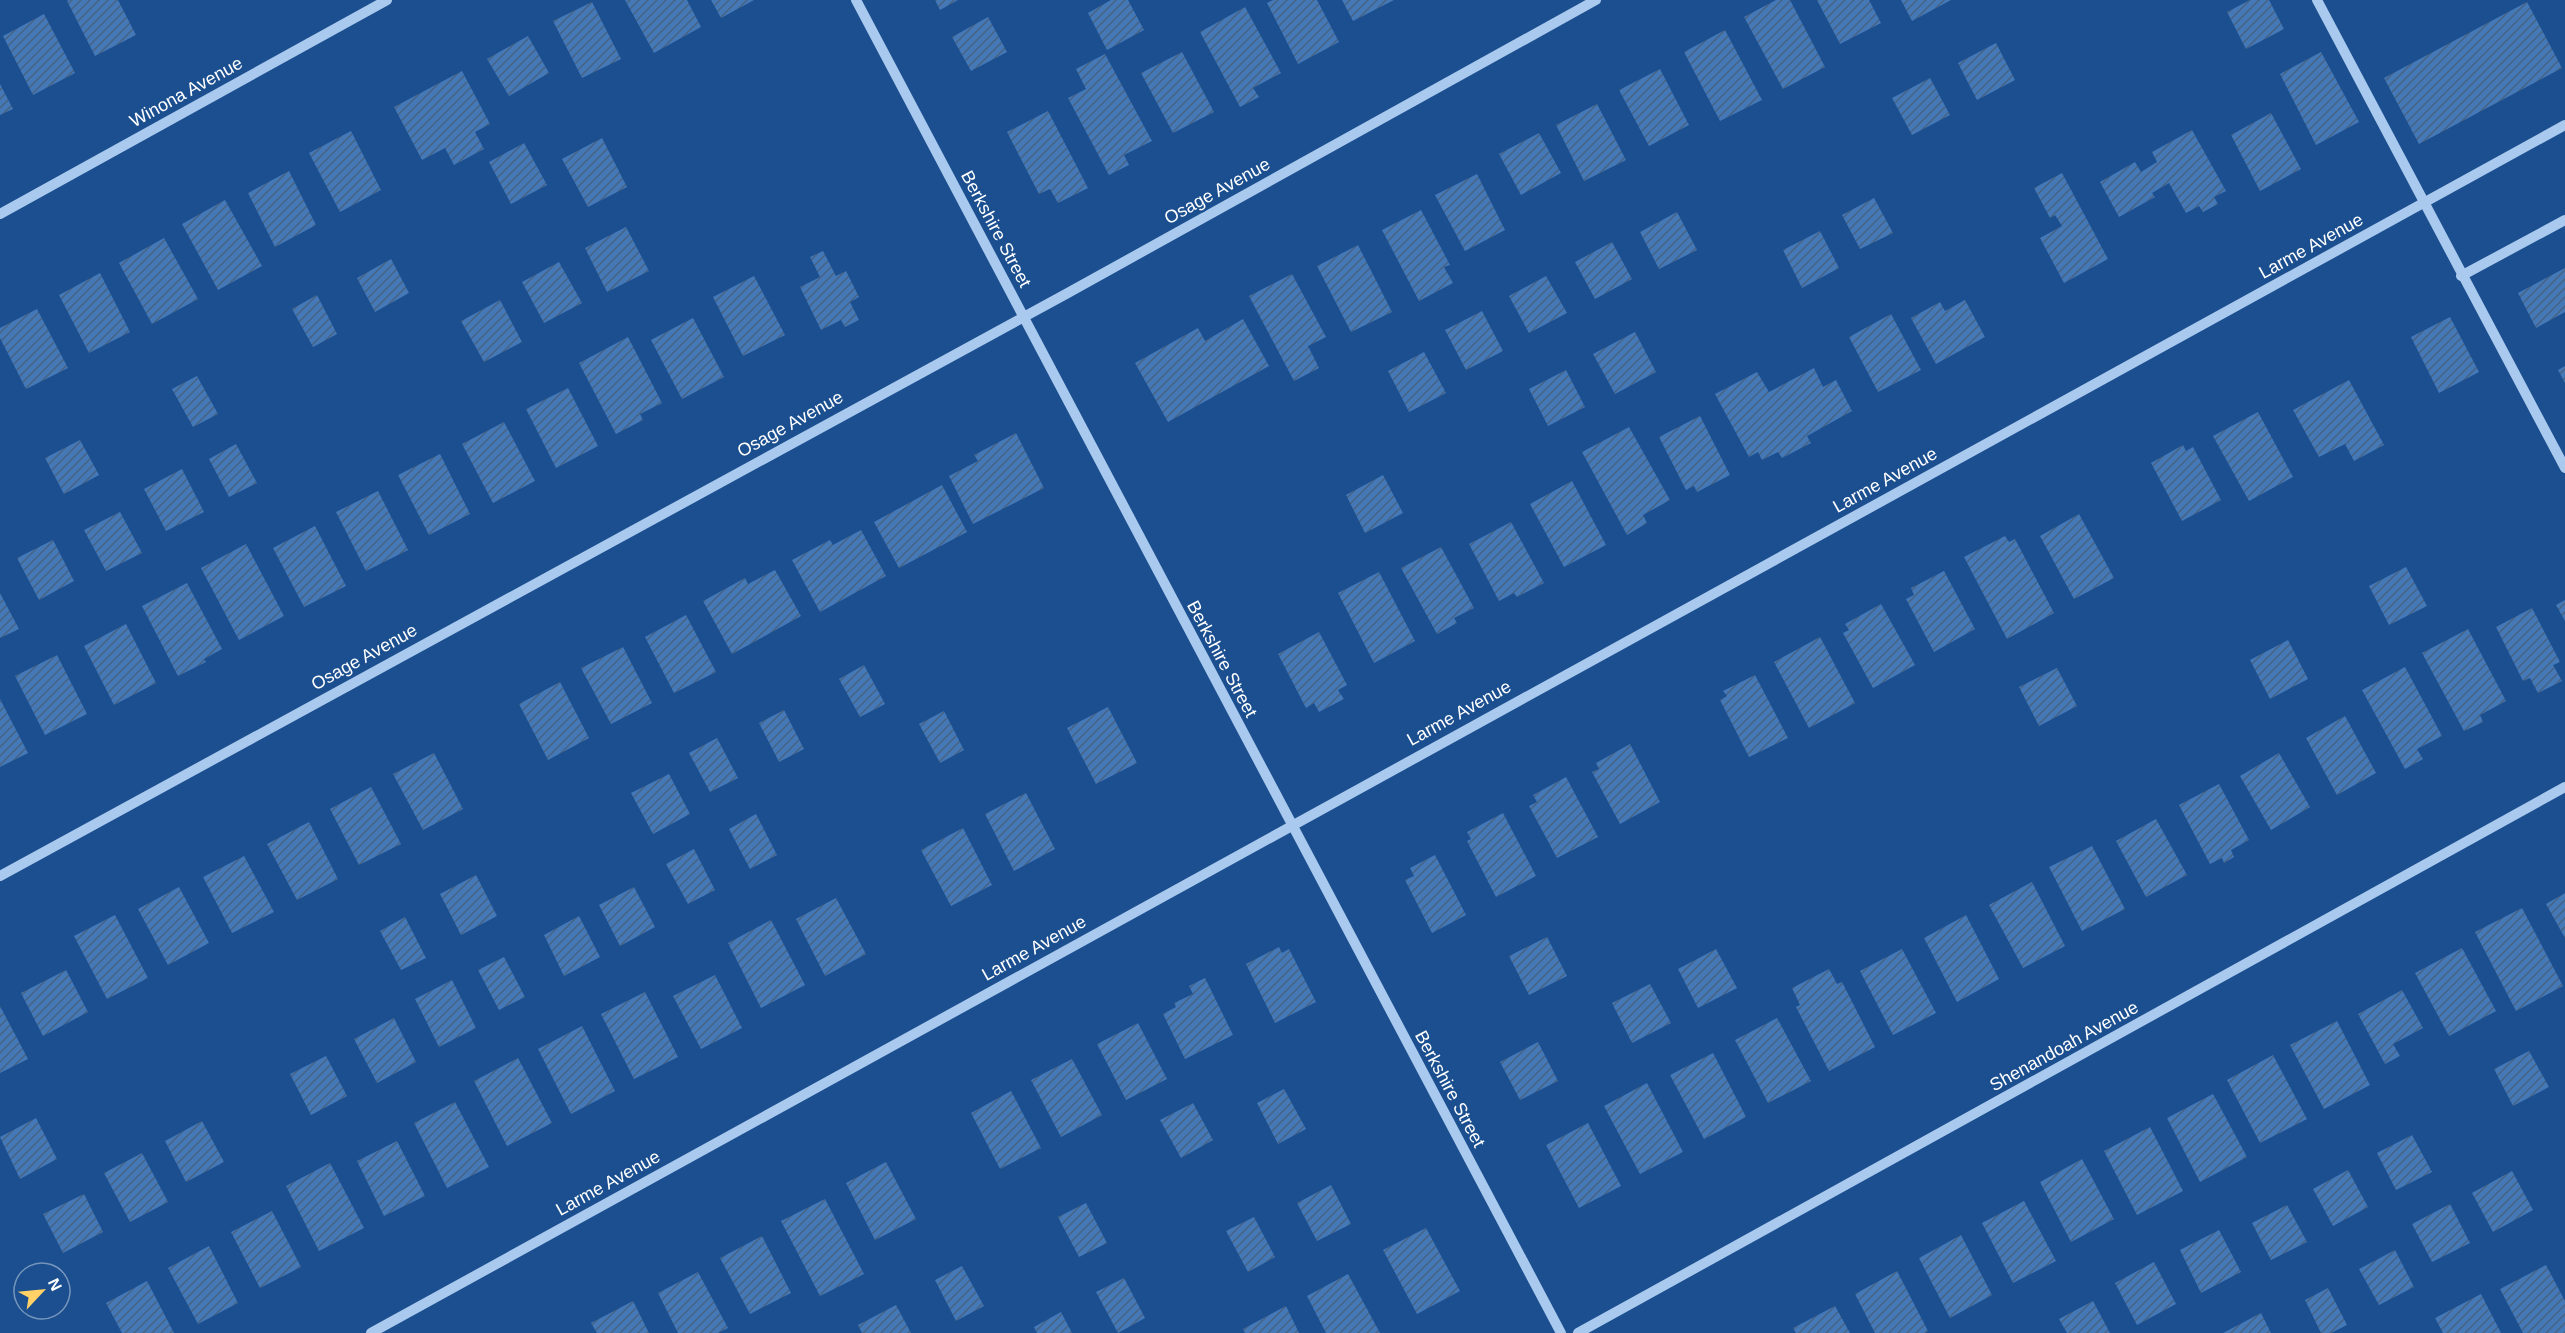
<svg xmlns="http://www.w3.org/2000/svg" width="2565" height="1333" font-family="Helvetica,sans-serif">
<defs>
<pattern id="building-hatch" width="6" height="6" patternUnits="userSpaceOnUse" patternTransform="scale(1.5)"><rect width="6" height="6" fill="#4478b7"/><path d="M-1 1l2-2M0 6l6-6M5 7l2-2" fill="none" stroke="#486282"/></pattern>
</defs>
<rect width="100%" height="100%" fill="#1b4f8f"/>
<path fill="url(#building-hatch)" d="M69,0H118L136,35L95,56L67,1Z
M625,0H687L701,27L654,53Z
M711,0H754L721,18Z
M935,0H958L940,10Z
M1111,0H1128L1144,30L1107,50L1088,13Z
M1273,0H1317L1339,42L1298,64L1267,3Z
M1342,0H1394L1353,21Z
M1776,0H1790L1825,67L1783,89L1744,17Z
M1817,0H1869L1881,23L1840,44Z
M1901,0H1951L1912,21Z
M2250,0H2269L2284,29L2246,49L2227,12Z
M592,2L621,59L582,78L553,21Z
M2527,2L2562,68L2419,144L2384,78Z
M1245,7L1281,73L1253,88L1259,97L1240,107L1200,32Z
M44,14L75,73L33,95L3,36Z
M988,17L1007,52L971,71L952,37Z
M1725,30L1762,100L1720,121L1684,52Z
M528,36L549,73L509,96L487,59Z
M1996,43L2015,80L1977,100L1958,63Z
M1182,52L1214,112L1173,133L1141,73Z
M2321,52L2359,122L2316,145L2280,74Z
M1105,54L1152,141L1124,155L1129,165L1109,175L1068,98L1086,89L1076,69Z
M1660,69L1689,125L1649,146L1619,90Z
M462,71L490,124L475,132L484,149L454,165L445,148L422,160L394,107Z
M1930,78L1950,115L1912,135L1892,98Z
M0,84L13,109L0,115Z
M1597,104L1626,160L1584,181L1556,125Z
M1048,111L1088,188L1058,203L1050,189L1039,194L1007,132Z
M2271,113L2301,169L2260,191L2231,135Z
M2192,130L2226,191L2214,197L2218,204L2203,212L2199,206L2186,213L2169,183L2152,193L2155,197L2119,217L2100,182L2135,162L2141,172L2157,162L2152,152Z
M351,131L381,190L340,212L309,153Z
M1539,133L1561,173L1521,195L1499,154Z
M602,138L627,187L588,207L562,159Z
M524,143L547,185L511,204L489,162Z
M289,171L316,225L275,247L248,193Z
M2062,173L2108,259L2064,283L2040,238L2062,226L2055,215L2050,218L2034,188Z
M1477,174L1505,230L1465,251L1435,195Z
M1874,198L1893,233L1860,249L1842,215Z
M225,200L262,266L218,290L182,224Z
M1421,210L1450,265L1444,267L1453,283L1419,301L1382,230Z
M1677,212L1697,250L1659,269L1640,232Z
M626,227L649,271L607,292L585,248Z
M1820,231L1839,268L1802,288L1783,250Z
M164,238L198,299L152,324L119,263Z
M1612,242L1632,279L1595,299L1575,262Z
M1358,245L1392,312L1351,332L1317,266Z
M823,251L836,276L846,271L859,297L850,302L859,320L845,327L841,320L821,330L800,287L820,277L810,257Z
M391,259L409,293L375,312L357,278Z
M559,262L582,303L544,323L522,282Z
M2565,268V312L2536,328L2518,293Z
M100,273L130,332L89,353L59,295Z
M1292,274L1326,337L1308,346L1319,368L1294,381L1249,296Z
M754,276L785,335L743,356L713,297Z
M1546,276L1567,313L1529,333L1509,296Z
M317,295L337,334L313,347L292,309Z
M500,300L522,342L484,362L461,321Z
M1965,300L1985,337L1936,364L1911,318L1940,302L1945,311Z
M37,309L68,368L26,389L0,338V328Z
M1482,311L1503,351L1466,370L1445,330Z
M1891,314L1921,370L1878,392L1849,337Z
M2450,317L2479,372L2439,393L2411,337Z
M693,318L724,377L682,399L651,340Z
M1243,319L1269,366L1168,422L1135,363L1198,328L1205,341Z
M1635,332L1656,372L1615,394L1593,354Z
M628,337L662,403L640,414L643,420L616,434L579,363Z
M1424,352L1446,393L1409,412L1388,371Z
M2565,366V383L2558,370Z
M1814,368L1823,387L1836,380L1852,411L1807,436L1811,443L1782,458L1778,452L1762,460L1758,452L1749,457L1715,394L1757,372L1769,392Z
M1566,370L1585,407L1548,426L1529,389Z
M197,376L218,414L193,427L172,389Z
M2349,380L2384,445L2354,461L2345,444L2319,457L2293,410Z
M568,388L598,446L556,468L526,409Z
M2258,412L2293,477L2249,501L2213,436Z
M1700,416L1730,475L1697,492L1694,486L1686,490L1659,437Z
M504,422L535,481L493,503L462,444Z
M1629,427L1670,500L1643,515L1647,523L1627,535L1582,452Z
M1016,433L1044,488L973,524L949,476L978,461L974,455Z
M80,440L99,475L64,494L45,458Z
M236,444L257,483L229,497L209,459Z
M2183,445L2186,451L2193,447L2221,500L2182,521L2151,463Z
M440,454L470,514L429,535L398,475Z
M182,469L204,512L166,531L144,489Z
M1383,475L1403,513L1365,533L1346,495Z
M1572,481L1606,545L1564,567L1530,504Z
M942,485L967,532L899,568L874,522Z
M378,491L408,550L366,571L336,512Z
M120,512L142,553L106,571L84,530Z
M2079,514L2114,578L2074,599L2040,536Z
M1511,522L1544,583L1517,597L1514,593L1499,601L1469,544Z
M315,526L346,586L304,607L273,548Z
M861,530L886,576L820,612L792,560L830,540L833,545Z
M2005,536L2009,542L2015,539L2054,613L2007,639L1964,557Z
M53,540L74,581L39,600L17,558Z
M246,544L284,616L239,640L201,568Z
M1441,547L1474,608L1454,618L1457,623L1437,634L1401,568Z
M2406,567L2427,606L2389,625L2369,586Z
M775,570L801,616L732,654L703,601L745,578L748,584Z
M1944,571L1975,629L1934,652L1906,599L1914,595L1911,588Z
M1379,572L1415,641L1374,663L1338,593Z
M187,583L222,649L204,659L206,662L178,676L142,606Z
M0,593L19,629L0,638Z
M2565,600V621L2556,605Z
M1881,604L1915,665L1873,688L1843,633L1849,630L1845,624Z
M2532,608L2560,662L2553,665L2562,681L2538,693L2530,678L2523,681L2496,627Z
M686,615L716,672L674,693L645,637Z
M126,624L156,683L114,705L84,646Z
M2468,629L2506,701L2480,715L2483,722L2464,731L2422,653Z
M1319,632L1347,685L1338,690L1344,699L1319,712L1314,703L1306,708L1278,654Z
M1820,637L1855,703L1809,728L1774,662Z
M2288,640L2308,679L2270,699L2250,660Z
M623,647L652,703L611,724L581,668Z
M57,655L87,714L45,735L15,676Z
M864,665L885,704L860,717L839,679Z
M2405,667L2442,736L2417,749L2423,759L2405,769L2362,690Z
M2057,668L2077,706L2039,726L2019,687Z
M1755,675L1788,738L1749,757L1720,700L1727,696L1723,691Z
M560,682L589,738L548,760L519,704Z
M0,699L28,753L0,767Z
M1108,707L1137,763L1096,784L1067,728Z
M784,710L804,749L779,762L759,723Z
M944,711L964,750L940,763L919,724Z
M2345,716L2376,773L2337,795L2306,738Z
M717,738L738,778L710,792L689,753Z
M1630,744L1660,802L1620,824L1592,772L1599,769L1596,763Z
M434,753L463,809L423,830L393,774Z
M2279,753L2310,807L2271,830L2240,776Z
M669,774L690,814L653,834L631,793Z
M1566,777L1598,837L1557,858L1529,806L1537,802L1533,795Z
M2219,784L2249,840L2231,850L2234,857L2224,863L2222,858L2210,864L2179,805Z
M371,787L401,844L359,865L330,809Z
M1026,793L1055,849L1014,871L985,814Z
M1503,813L1536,876L1496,897L1467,841L1471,839L1467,832Z
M756,814L777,855L750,869L729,829Z
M2156,819L2187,875L2146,897L2116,841Z
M309,822L338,879L297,900L267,844Z
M963,828L992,885L951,906L921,850Z
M2092,846L2125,909L2082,931L2049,867Z
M694,849L715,890L688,904L666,864Z
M1435,855L1466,915L1432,933L1405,880L1414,876L1410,868Z
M244,856L274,912L232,933L203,877Z
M476,875L497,916L461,935L440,894Z
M2032,882L2065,946L2023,968L1989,905Z
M179,887L209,943L168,965L138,909Z
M634,887L655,927L620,946L599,905Z
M2565,893V938L2546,904Z
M836,898L866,954L825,976L796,919Z
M2522,908L2563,986L2516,1011L2475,932Z
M115,915L148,978L107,999L74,936Z
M1966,915L1999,979L1957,1002L1924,938Z
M579,916L600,957L564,976L544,935Z
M405,917L426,958L401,970L380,931Z
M771,920L805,985L761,1008L728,943Z
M1547,937L1567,976L1529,995L1509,956Z
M1279,947L1282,953L1289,949L1316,1002L1275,1023L1246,964Z
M2462,948L2496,1011L2449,1036L2415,973Z
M1716,949L1737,988L1698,1008L1678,969Z
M1902,949L1936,1013L1893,1035L1860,971Z
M504,957L525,997L499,1010L478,970Z
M1829,969L1837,984L1842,982L1875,1047L1829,1071L1796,1007L1800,1005L1792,988Z
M66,970L88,1012L43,1036L21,993Z
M715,975L742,1028L701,1049L673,996Z
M1205,978L1233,1035L1185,1059L1163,1014L1176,1007L1174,1003L1193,994L1189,986Z
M452,980L476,1028L439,1047L415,999Z
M1650,984L1671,1023L1632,1043L1612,1003Z
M2402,990L2423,1028L2393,1044L2400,1056L2385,1064L2358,1014Z
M645,992L678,1057L634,1079L601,1014Z
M0,1006L28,1059L0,1073Z
M394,1018L416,1062L377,1083L354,1039Z
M1777,1018L1811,1081L1768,1103L1735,1040Z
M2337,1021L2370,1085L2324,1109L2290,1045Z
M1138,1023L1167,1079L1126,1100L1097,1044Z
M582,1026L615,1091L571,1114L538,1049Z
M1538,1042L1558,1081L1520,1100L1500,1062Z
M2529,1051L2549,1087L2513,1106L2494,1069Z
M1713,1053L1746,1117L1704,1139L1670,1075Z
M2273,1055L2307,1119L2260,1143L2227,1080Z
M326,1056L347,1096L311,1115L290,1074Z
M518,1058L552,1123L507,1146L474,1081Z
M1072,1059L1102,1115L1061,1137L1031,1080Z
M1647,1083L1683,1152L1640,1174L1604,1106Z
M1284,1089L1306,1129L1278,1144L1257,1103Z
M1011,1091L1041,1148L1000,1169L971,1113Z
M2213,1094L2247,1157L2200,1182L2167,1118Z
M455,1102L489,1167L447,1188L414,1123Z
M1193,1103L1213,1140L1181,1158L1160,1120Z
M36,1118L57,1159L20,1179L0,1137Z
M202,1121L224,1162L186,1182L165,1141Z
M1588,1123L1621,1186L1579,1208L1546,1145Z
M2150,1127L2183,1191L2137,1215L2104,1151Z
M2412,1135L2432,1172L2396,1190L2377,1153Z
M397,1141L425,1196L384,1216L357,1161Z
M142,1153L168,1202L130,1222L104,1173Z
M2082,1159L2114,1219L2071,1242L2040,1182Z
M886,1162L916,1219L875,1240L846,1183Z
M330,1163L364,1228L319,1251L286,1186Z
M2348,1170L2368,1207L2333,1226L2313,1189Z
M2512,1171L2533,1210L2493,1232L2472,1193Z
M1331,1185L1351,1224L1317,1241L1297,1203Z
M84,1194L103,1232L63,1253L43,1214Z
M825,1199L864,1274L820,1296L781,1221Z
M2024,1201L2056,1261L2013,1283L1982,1223Z
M1086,1203L1107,1243L1079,1257L1058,1217Z
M2450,1204L2470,1243L2432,1262L2412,1224Z
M2287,1205L2307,1242L2271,1260L2252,1223Z
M272,1211L301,1267L260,1288L231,1232Z
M1254,1217L1275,1257L1248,1272L1226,1231Z
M1426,1228L1460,1291L1417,1314L1383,1250Z
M2219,1230L2241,1272L2201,1293L2180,1250Z
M1961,1235L1992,1295L1950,1318L1919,1258Z
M762,1236L791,1293L750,1314L720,1258Z
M209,1246L238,1303L198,1324L168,1268Z
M2395,1250L2414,1287L2379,1305L2359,1269Z
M2154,1262L2176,1304L2137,1325L2115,1283Z
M2546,1265L2565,1301V1333H2523L2500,1289Z
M962,1266L984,1306L956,1321L935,1280Z
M1897,1271L1928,1331L1925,1333H1875L1855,1294Z
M698,1272L728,1328L718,1333H678L658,1293Z
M1348,1274L1380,1333H1326L1307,1296Z
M1124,1278L1145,1318L1118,1333L1096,1292Z
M147,1281L174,1333H122L106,1303Z
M2328,1288L2347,1325L2331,1333H2321L2305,1300Z
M2481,1294L2501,1333H2443L2435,1318Z
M633,1301L649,1333H597L591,1323Z
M2093,1301L2110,1333H2067L2059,1319Z
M896,1305L911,1333H862L858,1325Z
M1286,1306L1299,1333H1245L1243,1329Z
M1835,1306L1850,1333H1796L1793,1328Z
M1061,1312L1072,1333H1037L1034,1327Z
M2261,1313L2271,1333H2223Z"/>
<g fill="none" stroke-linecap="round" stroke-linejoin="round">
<path stroke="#a9c9ee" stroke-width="10" d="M856,0L1561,1333
M2317,0L2565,468
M0,214L387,0
M2461,276L2565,220
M0,876L1066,294L1596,0
M371,1333L2565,125
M1578,1333L2565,787"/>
</g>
<g text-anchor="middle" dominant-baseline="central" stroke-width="4.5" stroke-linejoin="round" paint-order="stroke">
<g font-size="18" fill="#fff" stroke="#1b4f8f">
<text transform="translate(186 92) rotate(-29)">Winona Avenue</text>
<text transform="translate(1217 191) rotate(-29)">Osage Avenue</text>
<text transform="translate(996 229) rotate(62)">Berkshire Street</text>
<text transform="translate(2311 246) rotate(-29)">Larme Avenue</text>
<text transform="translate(790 424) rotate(-29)">Osage Avenue</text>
<text transform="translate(1885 480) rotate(-29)">Larme Avenue</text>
<text transform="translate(364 657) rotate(-29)">Osage Avenue</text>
<text transform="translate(1222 659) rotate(62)">Berkshire Street</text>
<text transform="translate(1459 713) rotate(-29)">Larme Avenue</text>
<text transform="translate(1034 948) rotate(-29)">Larme Avenue</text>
<text transform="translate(2064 1046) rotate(-29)">Shenandoah Avenue</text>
<text transform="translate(1450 1089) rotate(62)">Berkshire Street</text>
<text transform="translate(608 1183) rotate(-29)">Larme Avenue</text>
</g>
</g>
<g transform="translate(42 1291) rotate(64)"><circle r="28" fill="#1b4f8f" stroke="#7695bc" stroke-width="1.5"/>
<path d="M0-4.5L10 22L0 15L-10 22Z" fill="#ffd166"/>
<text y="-9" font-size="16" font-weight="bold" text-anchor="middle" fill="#ffffff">N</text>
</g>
</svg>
